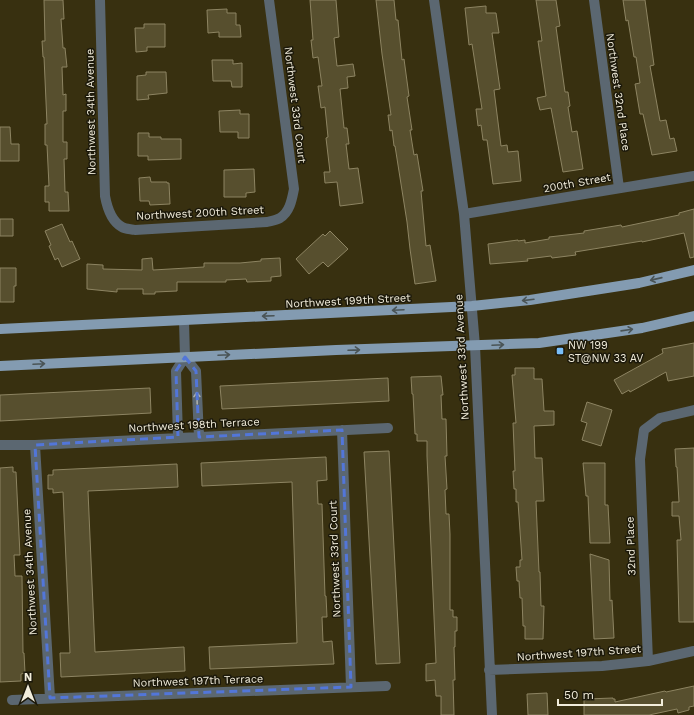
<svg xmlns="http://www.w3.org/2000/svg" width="694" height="715" font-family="'Work Sans',sans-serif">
<rect width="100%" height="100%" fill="#383010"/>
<path fill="#574f2e" stroke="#8d8462" d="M44,0H63L64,19H61L63,48H65L67,67H62L63,95L66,94V111H63V142H67V159H64L65,192H68L69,211H49V202H45V186H49L47,145H45V124H47L44,57H43L42,41H45Z
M310,0H336L339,37L334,38L337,66L353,64L355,76L347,77L348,88L340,89L344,128H347L349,144H346L349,169L358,168L363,203L340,206L337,182L325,183L324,172H330L326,138L328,137L325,107L321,108L318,86H322L318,57L313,58L311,40H313Z
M376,0H394L396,20H398L402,60L404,59L409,96L407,97L412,130H410L414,155L417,154L423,191H421L426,246L430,245L436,281L415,284L410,249L407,222L395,146H394L392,130L390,131L388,115H391L382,54Z
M536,0H556L560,26L556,27L565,92H568L570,106L568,107L572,132L577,131L583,169L563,172L551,108L540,110L537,98L546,96L538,41H542Z
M623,0H645L654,65L650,66L660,121L666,120L670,139L674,138L677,151L652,155L643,114H640L635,84L640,83L636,57H634L628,20L626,21Z
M486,6V13H496L499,33H492L500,89L494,90L501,146L507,145L508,152L518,151L521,181L493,184L487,140H483L481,125L478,126L476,109H482L472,44L469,45L465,8Z
M227,9V13H236V25H240L241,37H219V32L208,33L207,10Z
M144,24H165V47H147V51L136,52L135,28H144Z
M212,60H233V64L242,63V87H232L231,81H213Z
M146,72H166L167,93L148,95L149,99L137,100V76L146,75Z
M240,110V114H249V138H238V132H220L219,111Z
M0,127H10L11,144H19V161H0Z
M138,133H149V137H161V139H181V159L148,160V156H138Z
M254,169L255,192L246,193V197H224V170Z
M150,177L151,182H167V183H169L170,204L150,205L149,201H140L139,178Z
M694,209V257L690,258L684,233L642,242V241L575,252L576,255L552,258L551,256L527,259L528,261L490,264L488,244L518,240V241L525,240V243L549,239V237L584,233V231L621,225L622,227L679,215V213Z
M0,219H13V236H0Z
M62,224L70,242L72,241L80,259L62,267L58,258L55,260L49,246L51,245L45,231Z
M330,231L348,249L328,267L323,262L309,274L296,259L323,234L325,236Z
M152,258L153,270L204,267V263H240L261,261V259L280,258L281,276L271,277V281L247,282L246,279L226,280V282H177V291L155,292V294H143V289H117V292L87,289V264L103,265V269L142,270V259Z
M0,268H16V286H14V302H0Z
M694,343V376L668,381L666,372L630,392L629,390L622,394L614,380L663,353L662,349Z
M515,368H534V379H542L544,411H554V425L534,426L535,458H542L544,501H536L539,572H540L541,606H544L543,639H525V626H523L522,598H520L519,581H517L516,567H520V560H522L518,502H516V489H514L513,471H515L513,423H516L512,375H515Z
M441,376L443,395H441L442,419H446L447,456H445L447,489L445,490L446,514H449L450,534V610H453V617H457V631H455V647H454L455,680H453L454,715H441V696H436L435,680L426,681V664L436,663L427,456V441H417V434H415L413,394H412L411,377Z
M388,378L389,401L222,409L220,386Z
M150,388L151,413L0,421V395Z
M587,402L612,410L601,446L582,440L587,423L581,421Z
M694,448V622H679L677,540H681L679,516H672V502H679L677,467H676L675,449Z
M389,451L400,663L376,664L364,452Z
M326,457L327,480L317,481L318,504H322L325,596H326L327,617H322L323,642L332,641L334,664L210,669L209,647L297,643L292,482L202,486L201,463Z
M583,463H605V505H608L610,543H590L588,496H586Z
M177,464L178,487L88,491L95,652L184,647L185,671L61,677L60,653H70L63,492L53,493V489H48V475H53V470Z
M13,467V472H16L20,555H14L15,576H22L23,653H24L25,673L21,674V681L0,682V468Z
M590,554L609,560L610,601L612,600L614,638L594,639Z
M694,686V706L689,707V710L678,713L677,709L649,715H584V700H586V699L613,698V699H615V702L665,691L666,692Z
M547,693L548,715H528L527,694Z"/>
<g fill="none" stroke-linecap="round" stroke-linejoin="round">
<path stroke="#5b6771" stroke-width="10" d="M100,0L105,196C107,207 111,221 122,227C125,229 131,229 135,230L267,222C271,221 277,220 280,218C290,212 292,199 294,189L269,0
M434,0L464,214L475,346L492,715
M594,0L619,188
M464,214L694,176
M185,357L196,371L199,437
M342,430L351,687
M178,437L176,371L185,357L184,320
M0,445H35L388,428
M35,445L50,698
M648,661L640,459L644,430L660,418L694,410
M489,670L602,666L648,661L694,651
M12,700L386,686"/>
<path stroke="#839bb1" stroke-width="10" d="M0,329L472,306L530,300L639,283L694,270
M0,366L336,350L539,343L642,328L694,316"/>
</g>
<defs><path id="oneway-shaft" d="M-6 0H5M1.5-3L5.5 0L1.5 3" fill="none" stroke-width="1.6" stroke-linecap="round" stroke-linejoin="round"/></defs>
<g stroke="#4a5456">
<use href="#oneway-shaft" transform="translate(656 279) rotate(167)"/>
<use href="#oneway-shaft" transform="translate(528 300) rotate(173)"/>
<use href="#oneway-shaft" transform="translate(398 310) rotate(177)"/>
<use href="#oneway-shaft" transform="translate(268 316) rotate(178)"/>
<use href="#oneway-shaft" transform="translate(627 330) rotate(-8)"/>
<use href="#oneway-shaft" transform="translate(498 345) rotate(-3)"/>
<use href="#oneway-shaft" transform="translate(354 350) rotate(-2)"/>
<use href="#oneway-shaft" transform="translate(224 355) rotate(-3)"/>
<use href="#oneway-shaft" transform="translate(39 364) rotate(-3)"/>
</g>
<use stroke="#aeb1ab" href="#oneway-shaft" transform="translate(197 398) rotate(-92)"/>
<path fill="none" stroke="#5276d9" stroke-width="3" stroke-dasharray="8 5" stroke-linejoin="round" d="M185,357L196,371L199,437L342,430L351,687L50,698L35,445L178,437L176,371Z"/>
<rect fill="#79bff8" stroke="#1c190b" stroke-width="1.5" x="556" y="347" width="8" height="8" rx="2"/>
<g text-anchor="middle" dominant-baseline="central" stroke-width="3" stroke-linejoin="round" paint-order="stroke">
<g font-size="11" fill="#f2eddb" stroke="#1c190b">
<text transform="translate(618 92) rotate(82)">Northwest 32nd Place</text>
<text transform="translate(295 105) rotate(83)">Northwest 33rd Court</text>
<text transform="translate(91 112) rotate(-91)">Northwest 34th Avenue</text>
<text transform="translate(577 183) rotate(-10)">200th Street</text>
<text transform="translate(200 213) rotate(-3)">Northwest 200th Street</text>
<text transform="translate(348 301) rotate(-3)">Northwest 199th Street</text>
<text transform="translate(462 357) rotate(-93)">Northwest 33rd Avenue</text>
<text transform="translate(194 425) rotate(-3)">Northwest 198th Terrace</text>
<text transform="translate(631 546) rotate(-92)">32nd Place</text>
<text transform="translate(335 559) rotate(-92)">Northwest 33rd Court</text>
<text transform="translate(30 572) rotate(-93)">Northwest 34th Avenue</text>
<text transform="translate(579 653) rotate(-4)">Northwest 197th Street</text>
<text transform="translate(198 681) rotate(-2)">Northwest 197th Terrace</text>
</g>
<g font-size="11" fill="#f2eddb" stroke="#1c190b" text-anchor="start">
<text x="568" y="345">NW 199<tspan x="568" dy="13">ST@NW 33 AV</tspan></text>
</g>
</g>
<g transform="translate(28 687)" stroke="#1c190b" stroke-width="3" paint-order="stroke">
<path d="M0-3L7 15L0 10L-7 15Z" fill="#f2eddb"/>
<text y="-6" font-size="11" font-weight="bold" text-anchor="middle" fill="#f2eddb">N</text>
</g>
<path d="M558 699v6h104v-6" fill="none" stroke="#f2eddb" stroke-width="2"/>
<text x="564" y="699" font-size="12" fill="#f2eddb" stroke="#1c190b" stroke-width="3" paint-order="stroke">50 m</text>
</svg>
